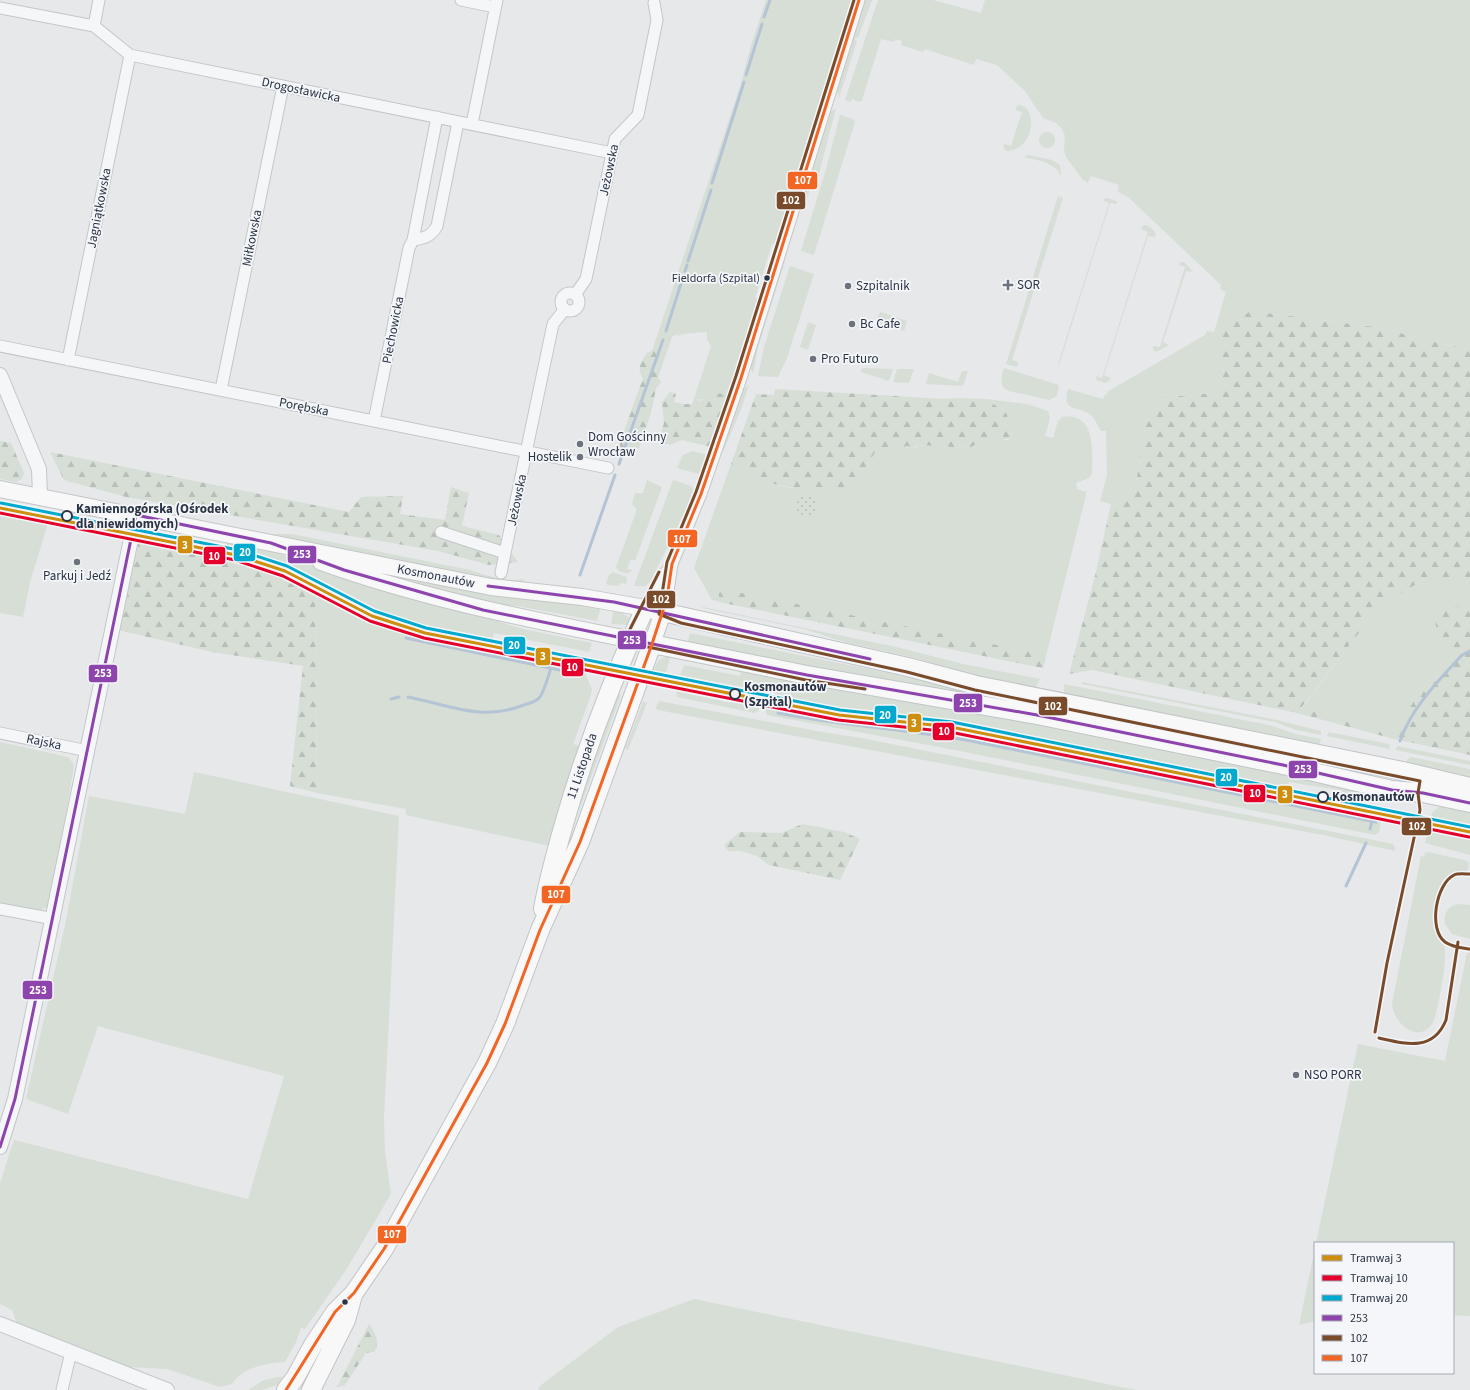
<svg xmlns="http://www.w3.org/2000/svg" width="1470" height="1390" font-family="'Source Sans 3',sans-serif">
<defs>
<pattern id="forest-firs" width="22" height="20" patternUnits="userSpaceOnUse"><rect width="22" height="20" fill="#d6ded6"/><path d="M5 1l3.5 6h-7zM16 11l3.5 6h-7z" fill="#b8bfb9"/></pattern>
<pattern id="park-dots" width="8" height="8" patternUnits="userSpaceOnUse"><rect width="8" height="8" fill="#d6ded6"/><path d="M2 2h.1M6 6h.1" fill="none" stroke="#b8bfb9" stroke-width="1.8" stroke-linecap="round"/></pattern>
</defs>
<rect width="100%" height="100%" fill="#e6e8ea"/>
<path fill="#d6ded6" d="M766,0H853L776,245L772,244L755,298L759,299L729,394C716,392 707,402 694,399L711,346L707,340V332L682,334L679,336L677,334L672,337L667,352L652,351L740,87L751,45Z
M864,0H872L858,38L856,37L855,40L857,41L839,98L837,89Z
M878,0H933L981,13L985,0H1470V350L1375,327L1251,311L1218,344C1224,361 1226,375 1219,391L1188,397L1164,394L1160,399L1146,423L1136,483L1129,493L1111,504L1100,501L1107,475L1106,431H1101C1098,427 1096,421 1093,417C1080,404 1061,415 1068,389L1103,399L1104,395L1108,394L1107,392L1205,335L1207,331L1214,332L1226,292L1220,289L1221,285L1128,197L1118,192L1119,185L1091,176L1088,183L1083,180L1066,157L1064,151L1065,136L1062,129L1056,123L1043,118L1025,91L997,65L976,59L974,65L925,49L923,52L901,45L902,41L895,39L894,42L881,39L862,100L860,102L852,99L851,102L845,100Z
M1018,105C1037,104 1037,149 1007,151L1004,149V144L1011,146L1022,112L1015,110Z
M836,108L817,181L813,180L804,208L800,206L829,113Z
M840,115L853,119L855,122L814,255L801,251L826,169Z
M1039 140a8 8 0 1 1 16 0a8 8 0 1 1-16 0Z
M1028,155L1052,160L1060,165L1061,174L1060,175C1056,162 1035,160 1024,157Z
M1058,196L1063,198L1012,360L1018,362L1017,367L1006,364Z
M1107,198L1116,201L1117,204L1110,203L1059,365L1058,364L1109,203L1102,200Z
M1144,225C1149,225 1156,231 1156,236L1154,237L1148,236L1104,375L1111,378L1109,381L1105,383L1097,380L1095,376L1102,378L1148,232L1141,229Z
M784,258H786L758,347L753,374L750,367Z
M1181,262H1184L1193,272L1186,271L1163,342L1169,345L1156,352L1153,349V346L1160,347L1185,267L1179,265Z
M790,266L814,274L787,358L778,377L758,376L764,347Z
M880,312L907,321L904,331L876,322Z
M808,322L816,325L808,350L800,347Z
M862,368L893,369L889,381L861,372Z
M1004,368L1059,385L1057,396L1049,400C1040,398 1032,396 1023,394C1005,391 997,389 1004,368Z
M897,369H914L909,383L893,382Z
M962,371H968L963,386L926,384L929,373L958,382Z
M749,385L742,407L723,452L721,451L742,390Z
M987,399L1027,404L1048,411L1050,418L1045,436L1053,438L1058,421L1062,417C1097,412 1092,452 1092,474L1089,478L1076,483L1077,489L1086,492V495L1043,668L712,600L694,568L731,464L744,470L758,481L791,488L861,476L877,449C886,448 908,446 915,448L919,445L970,448L983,439L1000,440H1008L1012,436L1007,414Z
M692,451L708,455L702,473L699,474L677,468L683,455Z
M647,480L662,487L635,561L631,559L627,569L632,570L630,573C625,574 618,572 616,567L637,509L632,505L635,493H643Z
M673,480L691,486L695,492L650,582L645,586H634Z
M0,512L48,523L30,582L23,617L0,613Z
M267,534H292L470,570C488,576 504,582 523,579L524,581L508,583L304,543Z
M227,540L263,549L523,629L592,643L589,652L494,633L491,642L587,662L586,676L592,689L591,695L573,744L579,746L578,754L550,846L406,815V809L317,793L315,591L259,566L224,556Z
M366,570L601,606L597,621L523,607L477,602Z
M613,572L626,577L627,579L626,584L620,583L619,586L608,585L606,583L609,575Z
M1425,579H1470V606L1449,607L1437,635L1452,657L1416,697L1394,736L1301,709L1369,620L1391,599Z
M703,607L896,647L963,664L1040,679L1035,689L998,682L912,657L848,643L804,629L702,608Z
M614,608L630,618V625L611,624Z
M690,633L1027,701L1030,706L687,645Z
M671,654L666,673L653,670L659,660Z
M684,665L740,676L741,671L747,672L908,696L1269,768L1313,782L1381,796V800L1338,791V790L1289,782L1285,800L1381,819L1379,832L1375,835L955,750L767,715L765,709L772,710L775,693L680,675Z
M1082,682L1277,720L1321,731V735L1296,730L1275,722L1082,684Z
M1064,684L1273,726L1295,734L1321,739L1319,747L1064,694Z
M676,691L731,703L732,702L759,708V710L755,713L677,697Z
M614,693L621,695L556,874Z
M659,701L822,732L861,738L1393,844L1395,848V851L1323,835L668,712L655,709Z
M643,702L647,703L628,750L625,749Z
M1329,732L1389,744L1390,749L1327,736Z
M0,742L68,757L74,765L63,832L47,907L39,911L0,903Z
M1398,746L1470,761V765L1395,750Z
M1411,757L1470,769V778L1406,765L1407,760Z
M194,772L399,816L384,1118L385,1151L391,1194L346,1270L305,1329L301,1328L296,1342L285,1362C268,1363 242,1367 232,1384L220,1387L167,1369L129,1367L17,1324L12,1310L0,1304V1183L14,1140L248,1199L284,1076L98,1026L68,1114L26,1099L66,921L89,796L185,814Z
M1441,805L1458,808L1470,813V855L1425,843L1432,813Z
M1429,852L1467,861L1469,864L1467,873C1447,872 1441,888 1437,905C1436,911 1434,919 1436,926C1438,935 1445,942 1445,951C1446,963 1438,1015 1432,1024C1417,1045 1393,1022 1392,1004L1421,856L1424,857L1425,853Z
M1460,904L1470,905V939L1452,934L1445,924C1443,913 1449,905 1460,904Z
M1467,953H1470V1316L1453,1315V1243H1316L1358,1044L1445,1061Z
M1315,1248V1321L1299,1325Z
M694,1299L1136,1390H538L541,1385L618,1327Z
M277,1377H286L281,1384L262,1390H248L262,1381Z"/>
<path fill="url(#forest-firs)" d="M1251,311L1375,327L1470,350V579H1425L1391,599L1369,620L1301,708L1394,736L1416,697L1452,657L1437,635L1435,618L1449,607L1470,606V755L1394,739L1297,713L1092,670L1069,674L1096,572L1111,504L1129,493L1136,483L1146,423L1160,399L1165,394L1188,397L1219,391C1226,375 1224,361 1218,344L1226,326Z
M654,350L667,352L658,377L661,382L656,389L651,413L639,448L628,454H619L620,442L643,378C636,369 641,362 647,353Z
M775,389L945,399L957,398L987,399L1007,414L1012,437C1004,442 993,440 983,439L970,448L919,445L912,448L908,446L895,449H877L861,476L849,491H811L757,481L744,470L731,464L756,394L774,395Z
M670,392L676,394L674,402L683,404H692L694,399L702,401L703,396L711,393L729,394L711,447L682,440L670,445L662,442L660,436L664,423L662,402Z
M0,441L11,443L24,473L22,479L16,482L0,479Z
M50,452L349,512L361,497L403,496L400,514L445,520L451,487L469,493L462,526L499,535L518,562L489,565L438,551L126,497L64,480Z
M139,540L242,561L294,580L315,591L317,793L290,786L303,666L212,652L118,630Z
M727,590L1037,653L1045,660L1043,668L719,602V593Z
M802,824L844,832L860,839L840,880L769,865L757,856L741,851H728L724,845L740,832L782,833Z
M369,1324C375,1333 381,1341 374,1352L366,1353L345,1385L337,1387Z"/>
<path fill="url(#park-dots)" d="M799,494L819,499L813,519L793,513Z"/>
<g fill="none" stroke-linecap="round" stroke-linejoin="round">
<path stroke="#b4c4d5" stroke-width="3" d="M764,17L770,0
M746,75L762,24
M712,183L744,82
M688,261L711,190
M685,271L687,265
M666,331L683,277
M619,464L663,340
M580,575L615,475
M406,638L579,674
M408,697C450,705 481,722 524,705C530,703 536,702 540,697C545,689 548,677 551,668
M391,699L399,697
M778,713C842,726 907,729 971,741L1376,822
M1400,741C1412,707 1438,681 1462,655L1470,651
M1370,829L1372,821
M1346,886L1366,843"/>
<g stroke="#c4c6c8" stroke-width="13">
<path id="minor" d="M461,0L495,7
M0,8L94,26L130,55L612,153
M94,26L99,0
M437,117L413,240C424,238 431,237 437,226L458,122
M472,124L497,0
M561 302a9 9 0 1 1 18 0a9 9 0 1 1-18 0Z
M575,295L586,279L615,139L638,115L657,20L654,3
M0,346L608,468
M68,360L130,55
M221,390L283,86
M374,421L409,248L413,240
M441,532L505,553L501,573
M505,553L553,324L565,309
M645,608L659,580L672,565
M663,612L667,598L672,564L701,494L741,378L859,0
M0,733L88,751
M0,909L54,919
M62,1390L71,1352"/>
</g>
<g stroke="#c4c6c8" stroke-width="16">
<path id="tertiary" d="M0,375L39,469L40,496
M0,1147L15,1099L136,515
M0,1324L167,1390"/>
</g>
<g stroke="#c4c6c8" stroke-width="18">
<path id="secondary" d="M0,489L491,587L582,597L645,608
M321,562C430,601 539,621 652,644L663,612"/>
</g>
<g stroke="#c2c5c8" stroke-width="20">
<path id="primary" d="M543,909C548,880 556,852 564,824C585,750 613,678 645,608L908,667L976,685L1403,771L1470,787
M286,1390L295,1378L313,1345L335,1312L354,1293L384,1249L487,1063L505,1024L540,930L580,842L652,644L807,675L1037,715L1283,765L1392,790L1423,793L1470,803
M311,1390L346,1320L353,1295"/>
</g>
<use href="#minor" stroke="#f5f6f7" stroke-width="11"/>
<use href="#tertiary" stroke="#f5f6f7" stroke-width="14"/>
<use href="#secondary" stroke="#f8f8f8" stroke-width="16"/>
<use href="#primary" stroke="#f8f8f8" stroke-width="18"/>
<g stroke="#f4f6f9" stroke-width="6">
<path id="bus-1" d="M136,515L271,543L344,570L483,610L807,675L1037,715L1283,765L1392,790L1423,793L1470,803
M488,586L614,602L870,659
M0,1147L15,1099L136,515"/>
</g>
<g stroke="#f4f6f9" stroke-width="6">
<path id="bus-2" d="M854,0L736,376L696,492L667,562L659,614L681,623L907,672L975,690L1420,781L1418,793L1420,810L1387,963L1375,1032
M659,572L626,637L629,643L806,680L865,689
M1469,949C1462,948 1452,947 1445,942C1428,929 1436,884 1454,875C1458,873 1465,874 1470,874
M1379,1038C1406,1044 1433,1052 1446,1020L1458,942"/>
</g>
<g stroke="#f4f6f9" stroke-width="6">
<path id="bus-3" d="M286,1390L335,1312L354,1293L384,1249L487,1063L505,1024L540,930L580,842L652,644L667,598L672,564L701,494L741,378L859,0"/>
</g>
<use href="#bus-1" stroke="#8e44ad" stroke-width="3"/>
<use href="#bus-2" stroke="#7a4b2a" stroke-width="3"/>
<use href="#bus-3" stroke="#f26522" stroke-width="3"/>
<g stroke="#f4f6f9" stroke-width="6">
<path id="tram-1" d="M0,508L236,555L285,571L372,616L425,633L839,715L951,727L1470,832"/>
</g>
<g stroke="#f4f6f9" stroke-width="6">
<path id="tram-2" d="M0,513L235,560L283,576L370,621L424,638L838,720L950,732L1469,837"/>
</g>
<g stroke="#f4f6f9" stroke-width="6">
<path id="tram-3" d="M1,503L238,550L287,566L374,611L426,628L840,710L952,722L1470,827"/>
</g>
<use href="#tram-1" stroke="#ce8f0e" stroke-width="3"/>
<use href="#tram-2" stroke="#e4002b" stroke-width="3"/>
<use href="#tram-3" stroke="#00a9ce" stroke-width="3"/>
</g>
<g fill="#2b3445" stroke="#f4f6f9" stroke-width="1.5">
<circle cx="767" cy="278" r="3.5"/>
<circle cx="345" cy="1302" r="3.5"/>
</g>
<g fill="#6c737f" stroke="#f4f6f9" stroke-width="1.5">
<path d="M1006 279h4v4h4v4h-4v4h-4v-4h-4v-4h4z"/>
<circle cx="848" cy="286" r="4"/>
<circle cx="852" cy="324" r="4"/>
<circle cx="813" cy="359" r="4"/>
<circle cx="580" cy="444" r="4"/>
<circle cx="580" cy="457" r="4"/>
<circle cx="77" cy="562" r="4"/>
<circle cx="1296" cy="1075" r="4"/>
</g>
<g fill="#f4f6f9" stroke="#2b3445" stroke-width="2">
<circle cx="67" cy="516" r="5"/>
<circle cx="735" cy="694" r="5"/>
<circle cx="1323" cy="797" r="5"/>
</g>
<g text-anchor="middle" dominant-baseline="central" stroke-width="3.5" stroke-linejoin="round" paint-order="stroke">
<g font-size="12" fill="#2b3445" stroke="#f4f6f9" text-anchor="end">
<text x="760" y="278">Fieldorfa (Szpital)</text>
</g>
<g font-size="13" fill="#2b3445" stroke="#f4f6f9">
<text transform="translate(301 90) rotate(12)">Drogosławicka</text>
<text transform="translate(609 170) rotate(-78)">Jeżowska</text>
<text transform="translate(99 208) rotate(-79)">Jagniątkowska</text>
<text transform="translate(252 238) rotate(-79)">Miłkowska</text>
<text transform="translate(393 330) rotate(-79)">Piechowicka</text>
<text transform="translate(304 407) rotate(11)">Porębska</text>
<text transform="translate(517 500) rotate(-78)">Jeżowska</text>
<text transform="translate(436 576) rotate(11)">Kosmonautów</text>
<text transform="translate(44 742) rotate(12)">Rajska</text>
<text transform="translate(582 766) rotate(-71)">11 Listopada</text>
</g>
<g font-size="13" fill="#2b3445" stroke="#f4f6f9" text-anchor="start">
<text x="1017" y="285">SOR</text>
<text x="856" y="286">Szpitalnik</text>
<text x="860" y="324">Bc Cafe</text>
<text x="821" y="359">Pro Futuro</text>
<text x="588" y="437">Dom Gościnny<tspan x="588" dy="15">Wrocław</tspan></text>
<text x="572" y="457" text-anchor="end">Hostelik</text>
<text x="77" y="576" text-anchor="middle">Parkuj i Jedź</text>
<text x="1304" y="1075">NSO PORR</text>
</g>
<g font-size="13" font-weight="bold" fill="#2b3445" stroke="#f4f6f9" text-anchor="start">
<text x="76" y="509">Kamiennogórska (Ośrodek<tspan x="76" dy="15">dla niewidomych)</tspan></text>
<text x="744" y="687">Kosmonautów<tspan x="744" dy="15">(Szpital)</tspan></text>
<text x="1332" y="797">Kosmonautów</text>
</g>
</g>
<g stroke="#f4f6f9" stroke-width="1.5">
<rect x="787" y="171" width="31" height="19" rx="4" fill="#f26522"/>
<rect x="776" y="191" width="30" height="19" rx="4" fill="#7a4b2a"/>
<rect x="667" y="529" width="31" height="19" rx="4" fill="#f26522"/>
<rect x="177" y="535" width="16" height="19" rx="4" fill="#ce8f0e"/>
<rect x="233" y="543" width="23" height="19" rx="4" fill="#00a9ce"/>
<rect x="287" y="545" width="30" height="19" rx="4" fill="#8e44ad"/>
<rect x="203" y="546" width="23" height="19" rx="4" fill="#e4002b"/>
<rect x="646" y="590" width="30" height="19" rx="4" fill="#7a4b2a"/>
<rect x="617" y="630" width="30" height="20" rx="4" fill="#8e44ad"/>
<rect x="503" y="636" width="23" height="19" rx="4" fill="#00a9ce"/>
<rect x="535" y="647" width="16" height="19" rx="4" fill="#ce8f0e"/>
<rect x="561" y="658" width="23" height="19" rx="4" fill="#e4002b"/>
<rect x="88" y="664" width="30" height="19" rx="4" fill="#8e44ad"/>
<rect x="953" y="693" width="30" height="20" rx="4" fill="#8e44ad"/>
<rect x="1038" y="696" width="30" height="20" rx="4" fill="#7a4b2a"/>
<rect x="874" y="705" width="23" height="19" rx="4" fill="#00a9ce"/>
<rect x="907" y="713" width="15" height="20" rx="4" fill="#ce8f0e"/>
<rect x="932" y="722" width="23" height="19" rx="4" fill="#e4002b"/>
<rect x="1288" y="760" width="30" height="19" rx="4" fill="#8e44ad"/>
<rect x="1215" y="768" width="23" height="19" rx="4" fill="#00a9ce"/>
<rect x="1243" y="784" width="23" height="19" rx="4" fill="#e4002b"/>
<rect x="1277" y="785" width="16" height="19" rx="4" fill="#ce8f0e"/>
<rect x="1401" y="817" width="31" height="19" rx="4" fill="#7a4b2a"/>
<rect x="541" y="885" width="30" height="19" rx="4" fill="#f26522"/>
<rect x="22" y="980" width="31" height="20" rx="4" fill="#8e44ad"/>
<rect x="377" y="1225" width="30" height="19" rx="4" fill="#f26522"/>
</g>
<g font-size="11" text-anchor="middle" font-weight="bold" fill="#fff">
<text x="803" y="184">107</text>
<text x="791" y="204">102</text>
<text x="682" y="543">107</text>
<text x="185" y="549">3</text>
<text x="245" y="556">20</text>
<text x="302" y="558">253</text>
<text x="214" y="560">10</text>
<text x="661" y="603">102</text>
<text x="632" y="644">253</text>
<text x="514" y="649">20</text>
<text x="543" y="660">3</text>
<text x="572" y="671">10</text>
<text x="103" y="677">253</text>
<text x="968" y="707">253</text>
<text x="1053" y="710">102</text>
<text x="885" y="719">20</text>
<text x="914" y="727">3</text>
<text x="944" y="735">10</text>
<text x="1303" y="773">253</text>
<text x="1226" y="781">20</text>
<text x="1255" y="797">10</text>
<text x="1285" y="798">3</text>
<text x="1417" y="830">102</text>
<text x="556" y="898">107</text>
<text x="38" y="994">253</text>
<text x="392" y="1238">107</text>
</g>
<rect x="1314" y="1242" width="140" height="132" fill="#f4f6f9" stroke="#a4a8b1"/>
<rect x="1322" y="1255" width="20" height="6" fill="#ce8f0e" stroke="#a4a8b1"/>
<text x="1350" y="1262" font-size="12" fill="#2b3445">Tramwaj 3</text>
<rect x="1322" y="1275" width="20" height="6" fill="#e4002b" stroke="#a4a8b1"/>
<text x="1350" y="1282" font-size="12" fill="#2b3445">Tramwaj 10</text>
<rect x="1322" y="1295" width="20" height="6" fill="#00a9ce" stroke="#a4a8b1"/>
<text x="1350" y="1302" font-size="12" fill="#2b3445">Tramwaj 20</text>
<rect x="1322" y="1315" width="20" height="6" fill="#8e44ad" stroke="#a4a8b1"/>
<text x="1350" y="1322" font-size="12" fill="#2b3445">253</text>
<rect x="1322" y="1335" width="20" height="6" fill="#7a4b2a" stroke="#a4a8b1"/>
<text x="1350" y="1342" font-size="12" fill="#2b3445">102</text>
<rect x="1322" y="1355" width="20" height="6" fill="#f26522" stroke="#a4a8b1"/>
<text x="1350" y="1362" font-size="12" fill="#2b3445">107</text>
</svg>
